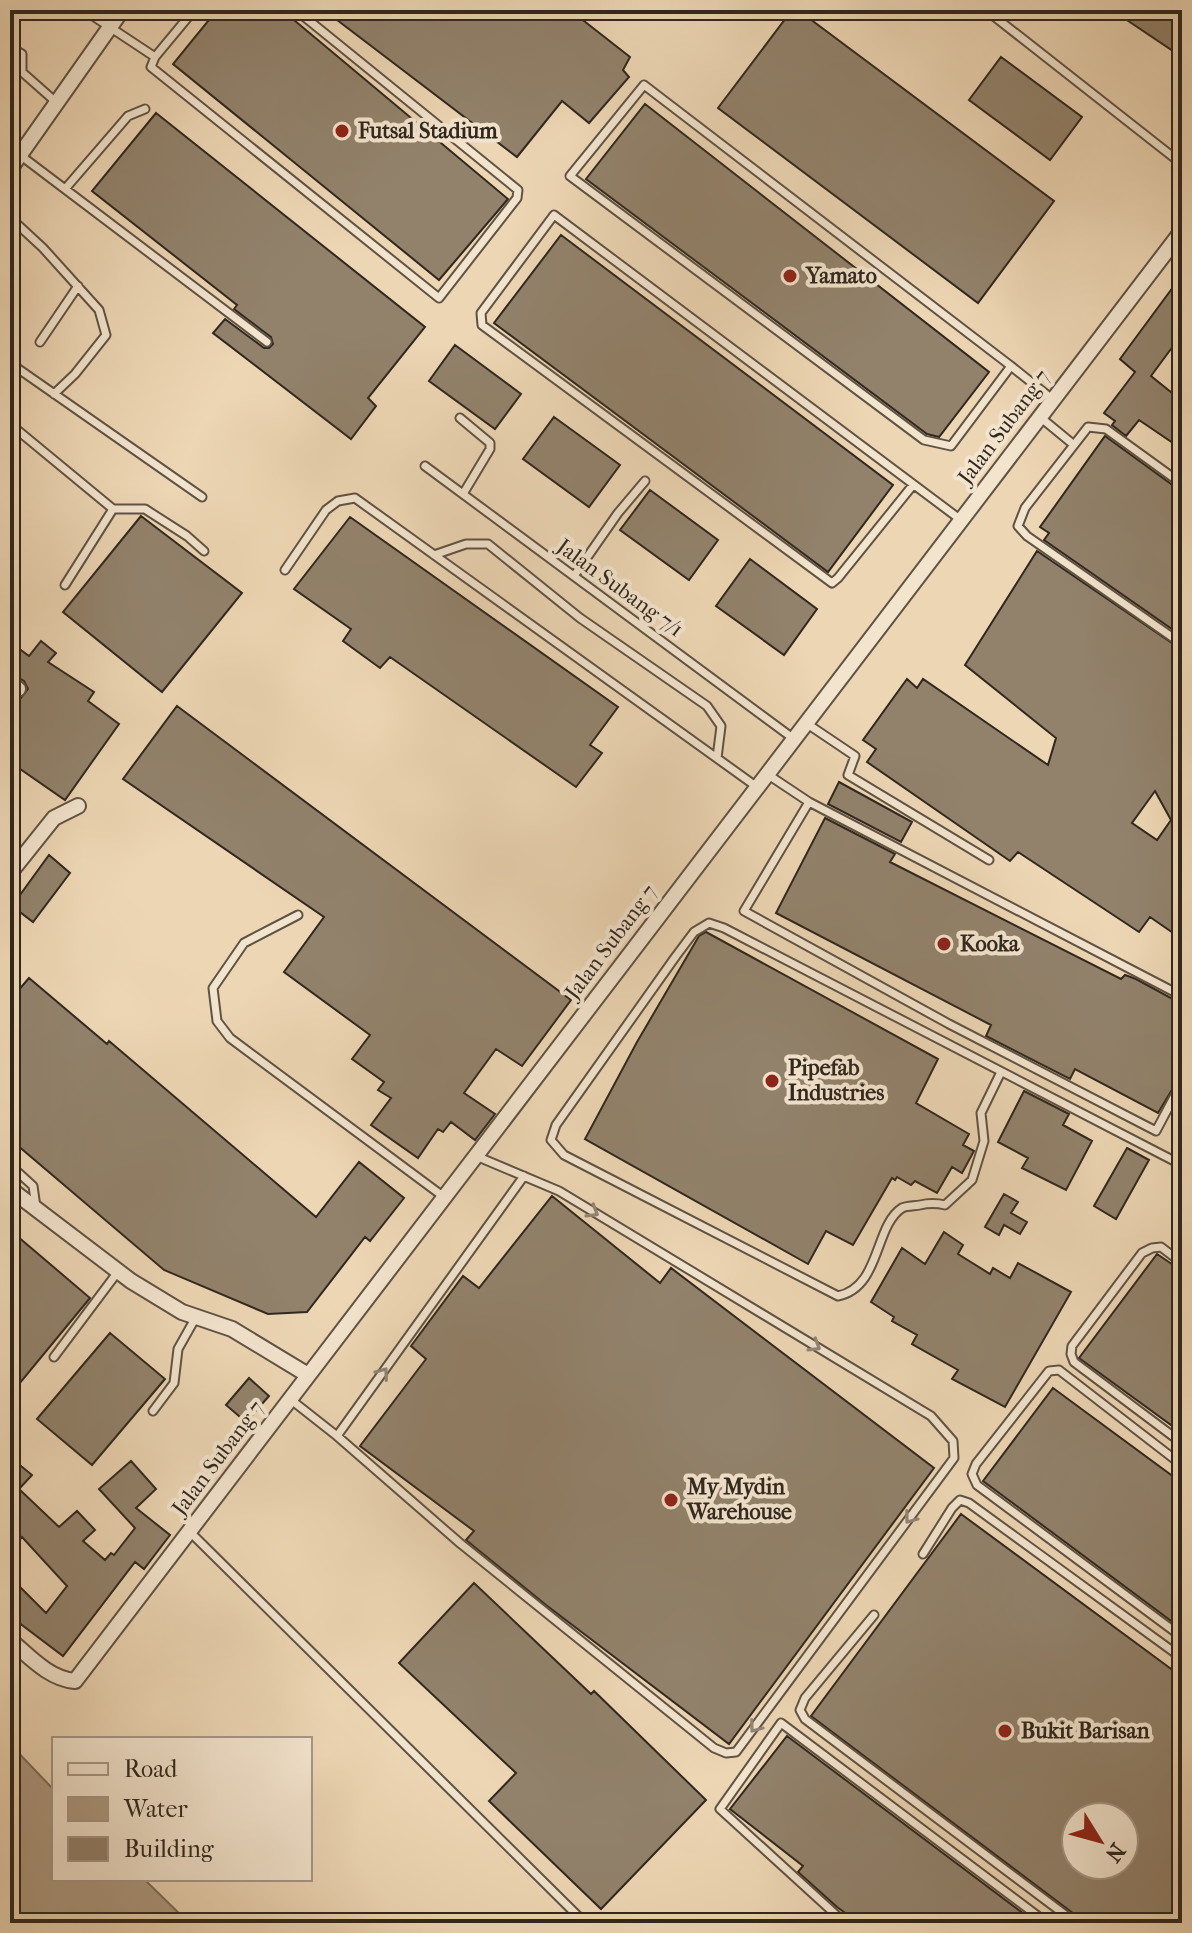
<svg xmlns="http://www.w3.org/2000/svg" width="1192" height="1933" font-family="'IM FELL French Canon',serif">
<rect width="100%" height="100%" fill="#edd6b4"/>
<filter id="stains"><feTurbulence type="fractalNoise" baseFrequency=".0025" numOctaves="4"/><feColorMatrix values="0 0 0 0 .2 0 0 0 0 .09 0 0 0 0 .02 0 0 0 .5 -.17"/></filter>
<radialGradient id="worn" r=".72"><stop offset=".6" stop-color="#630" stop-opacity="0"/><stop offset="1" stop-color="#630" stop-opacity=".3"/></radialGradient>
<path fill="#ad9a81" stroke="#7b6c59" stroke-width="2" d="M10,1744L54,1790V1879H144L189,1923H10Z"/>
<path fill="#92826c" stroke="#30271e" stroke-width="2" fill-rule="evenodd" d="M217,10H282L508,199L439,280L173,64Z
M324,10H570L630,57L623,70L629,77L589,123L562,101L517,157Z
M792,10H798L1054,201L978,303L718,108Z
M1112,10H1182V57Z
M1001,57L1082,117L1050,160L969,100Z
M645,104L989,372L939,437L927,434L586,179Z
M156,113L425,327L368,398L376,406L351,439L213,333L225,319L264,348H269L273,344L271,337L234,309L237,305L92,191Z
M561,235L893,485L828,572L494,323Z
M1182,275V334L1151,376L1182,401V449L1139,420L1126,436L1112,425L1115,421L1104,413L1135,372L1120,359Z
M455,345L521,394L495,429L429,381Z
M554,417L620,465L589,507L523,459Z
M1105,436L1182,492V636L1044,540L1049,533L1040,527Z
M650,490L718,540L689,580L620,530Z
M141,516L242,593L162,692L63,612Z
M350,517L618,707L590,745L602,753L576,787L390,657L380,668L343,641L351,629L294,589Z
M1037,551L1182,650V939L1150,917L1139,932L1018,852L1010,861L867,762L876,749L863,740L907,679L917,688L923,679L1048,765L1056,738L965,665ZM1155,791L1171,820L1157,840L1132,823Z
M750,559L817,609L784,655L716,606Z
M41,641L56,653L48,662L94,692L88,701L119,724L65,800L10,762V696L21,698L28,689L24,681L10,673V642L29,656Z
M177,706L571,1000L522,1066L496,1049L464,1093L495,1114L475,1140L451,1122L443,1132L438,1129L418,1158L371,1125L391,1098L378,1090L384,1082L352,1059L370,1035L284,972L324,917L123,779Z
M839,782L912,822L901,842L828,804Z
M825,818L895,854L890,862L1121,979L1125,975L1136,979L1182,1004V1073L1158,1113L1075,1069L1070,1079L986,1036L991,1025L776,913Z
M49,855L70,873L33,922L12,906Z
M706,932L938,1059L916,1103L969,1134L963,1145L974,1151L962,1173L952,1167L937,1193L915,1181L911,1185L897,1177L895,1180L892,1178L853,1245L826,1231L808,1264L585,1139L637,1042L699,936Z
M29,978L107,1044L109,1041L316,1217L359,1162L404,1198L370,1241L365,1237L307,1312L268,1314L164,1270L10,1139V1000Z
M1024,1091L1069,1114L1063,1125L1092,1141L1066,1190L1022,1168L1028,1158L998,1142Z
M1127,1148L1149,1160L1116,1219L1094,1206Z
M1004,1194L1018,1202L1011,1213L1027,1222L1020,1234L1004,1225L999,1235L985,1227Z
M552,1196L660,1283L671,1268L934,1468L729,1744L546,1605L466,1540L474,1531L360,1446L426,1359L411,1346L463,1276L479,1288Z
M10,1230L90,1298L10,1395Z
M944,1232L963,1245L958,1254L990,1274L993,1268L1010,1278L1018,1263L1071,1292L1005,1407L952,1379L958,1370L912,1344L917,1335L892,1321L894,1317L871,1302L902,1248L925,1264Z
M1157,1254L1182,1271V1433L1079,1358Z
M110,1333L165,1379L92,1465L37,1419Z
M249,1378L269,1396L246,1422L226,1405Z
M1053,1388L1182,1483V1629L983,1481Z
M10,1457L32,1475L19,1489L59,1527L77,1511L95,1530L83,1541L105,1560L111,1553L114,1555L135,1528L99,1489L131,1461L156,1489L136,1508L170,1535L144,1569L135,1562L63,1656L10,1616V1593L18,1585L46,1613L67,1586L22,1537L10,1550Z
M961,1514L1182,1677V1923H1086L811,1716ZM1076,1817H1124V1865H1076Z
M474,1583L591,1694L594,1691L706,1800L601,1909L489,1801L516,1773L399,1663Z
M787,1736L1036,1923H859L837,1907L798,1872L803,1866L730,1809Z"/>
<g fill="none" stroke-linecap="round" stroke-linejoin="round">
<g stroke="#5f5344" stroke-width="11">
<path id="lane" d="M84,10L155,57L151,67L439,298L517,198L518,190L296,10
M986,10L1182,164
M10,47L22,54V72L57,103
M155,57L194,10
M20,155L267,342
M65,189L128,116L145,109
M16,223L43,248L99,310L106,335L75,374L54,394
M40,342L78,286
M10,363L202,497
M1011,366L951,446L924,440L570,176L644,85L1011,366L1052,399
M1040,417L1074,445
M460,418L490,443V449L463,494
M10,424L113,509H145L187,536L204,551
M425,466L794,739
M1182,484L1106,429L1088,427L1025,508L1018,526L1027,536L1182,644
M913,485L838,578L832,583L482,325L481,313L554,215L961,520
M434,555L466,544H488L580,618L707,706L721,726L717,758
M285,570L326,510L338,501L355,498L757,787
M574,576L618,513L645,481
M65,585L113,509
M806,723L855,756L848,775L989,860
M767,774L809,802L1182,996
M809,802L744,911L949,1024L1156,1131L1182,1082
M298,915L244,943L213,988L217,1021L230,1038L444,1197
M1001,1072L981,1113L984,1141L972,1180L945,1205C936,1203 929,1203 920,1205C915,1206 906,1206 902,1208C874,1226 881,1287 838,1296L564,1155L551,1140L556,1125L676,956L694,932L709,923L724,928L1182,1165
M10,1165L33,1186L36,1207
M1182,1263L1161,1247L1152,1248L1142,1253L1072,1346L1071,1354L1074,1362L1182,1443
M54,1357L117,1273
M290,1399L337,1436L461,1544L714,1748L726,1753L736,1752L954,1458L953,1441L931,1416L559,1191L476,1156
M153,1411L174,1383L178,1349L196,1317
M337,1436L524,1176
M1182,1465L1059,1370L1049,1371L976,1464L972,1474L977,1485L1182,1637
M189,1531L585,1923
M923,1554L952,1508L960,1500L969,1503L1182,1658
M874,1615L805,1698L800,1710L805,1719L1076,1923
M845,1923L720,1809L781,1723L1047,1923"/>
</g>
<g stroke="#5f5344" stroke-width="18">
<path id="street" d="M10,169L122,10
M10,683L18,689
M10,873L54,818L78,806
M10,1189L131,1281L182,1312L232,1329L308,1375
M10,1640C29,1656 49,1679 75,1681L1182,231"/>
</g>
<use href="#lane" stroke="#f3e4ce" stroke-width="7"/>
<use href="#street" stroke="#f3e4ce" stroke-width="14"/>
</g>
<defs><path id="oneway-chevron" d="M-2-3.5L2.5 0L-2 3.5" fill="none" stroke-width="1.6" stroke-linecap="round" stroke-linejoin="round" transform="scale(2)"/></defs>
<g stroke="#928676">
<use href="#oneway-chevron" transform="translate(593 1212) rotate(31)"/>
<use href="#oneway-chevron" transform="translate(815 1346) rotate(31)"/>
<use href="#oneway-chevron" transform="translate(383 1373) rotate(-54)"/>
<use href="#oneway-chevron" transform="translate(910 1518) rotate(127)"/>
<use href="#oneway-chevron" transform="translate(755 1727) rotate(127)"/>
</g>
<g fill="#8f2418" stroke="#f3e4ce" stroke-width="3">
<circle cx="342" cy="131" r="8"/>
<circle cx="790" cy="276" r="8"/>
<circle cx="944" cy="944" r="8"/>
<circle cx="772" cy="1081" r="8"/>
<circle cx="671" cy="1500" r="8"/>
<circle cx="1005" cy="1731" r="8"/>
</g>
<g text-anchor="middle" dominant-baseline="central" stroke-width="8" stroke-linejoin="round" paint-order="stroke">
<g font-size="22" font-weight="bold" fill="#30271e" stroke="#f3e4ce" text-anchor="start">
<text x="358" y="131">Futsal Stadium</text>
<text x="806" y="276">Yamato</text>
<text x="960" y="944">Kooka</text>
<text x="788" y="1068">Pipefab<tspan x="788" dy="25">Industries</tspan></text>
<text x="687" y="1487">My Mydin<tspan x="687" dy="25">Warehouse</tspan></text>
<text x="1021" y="1731">Bukit Barisan</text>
</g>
<g font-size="22" fill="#30271e" stroke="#f3e4ce">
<text transform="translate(1004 427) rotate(-53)">Jalan Subang 7</text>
<text transform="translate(620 588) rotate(36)">Jalan Subang 7/1</text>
<text transform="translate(611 942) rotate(-53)">Jalan Subang 7</text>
<text transform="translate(218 1458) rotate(-53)">Jalan Subang 7</text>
</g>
</g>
<rect width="1192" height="1933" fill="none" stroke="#edd6b4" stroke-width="40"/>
<rect x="12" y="12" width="1168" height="1909" fill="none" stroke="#30271e" stroke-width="4"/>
<rect x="20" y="20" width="1152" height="1893" fill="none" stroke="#30271e" stroke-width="2"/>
<rect x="52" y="1737" width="260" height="144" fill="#f3e4ce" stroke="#a59888" stroke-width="2"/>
<rect x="68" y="1763" width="40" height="12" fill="#f3e4ce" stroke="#a59888" stroke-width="2"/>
<text x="124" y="1777" font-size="24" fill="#30271e">Road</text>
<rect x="68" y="1797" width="40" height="24" fill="#ad9a81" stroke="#a59888" stroke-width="2"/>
<text x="124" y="1817" font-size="24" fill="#30271e">Water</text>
<rect x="68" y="1837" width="40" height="24" fill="#92826c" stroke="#a59888" stroke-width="2"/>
<text x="124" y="1857" font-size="24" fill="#30271e">Building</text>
<g transform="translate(1100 1841) rotate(127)"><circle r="38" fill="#f3e4ce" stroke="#a59888" stroke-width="2"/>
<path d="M0-6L14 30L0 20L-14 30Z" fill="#8f2418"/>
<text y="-12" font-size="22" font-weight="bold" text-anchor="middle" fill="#30271e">N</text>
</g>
<rect width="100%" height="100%" filter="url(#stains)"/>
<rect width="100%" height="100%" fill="url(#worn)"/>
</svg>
